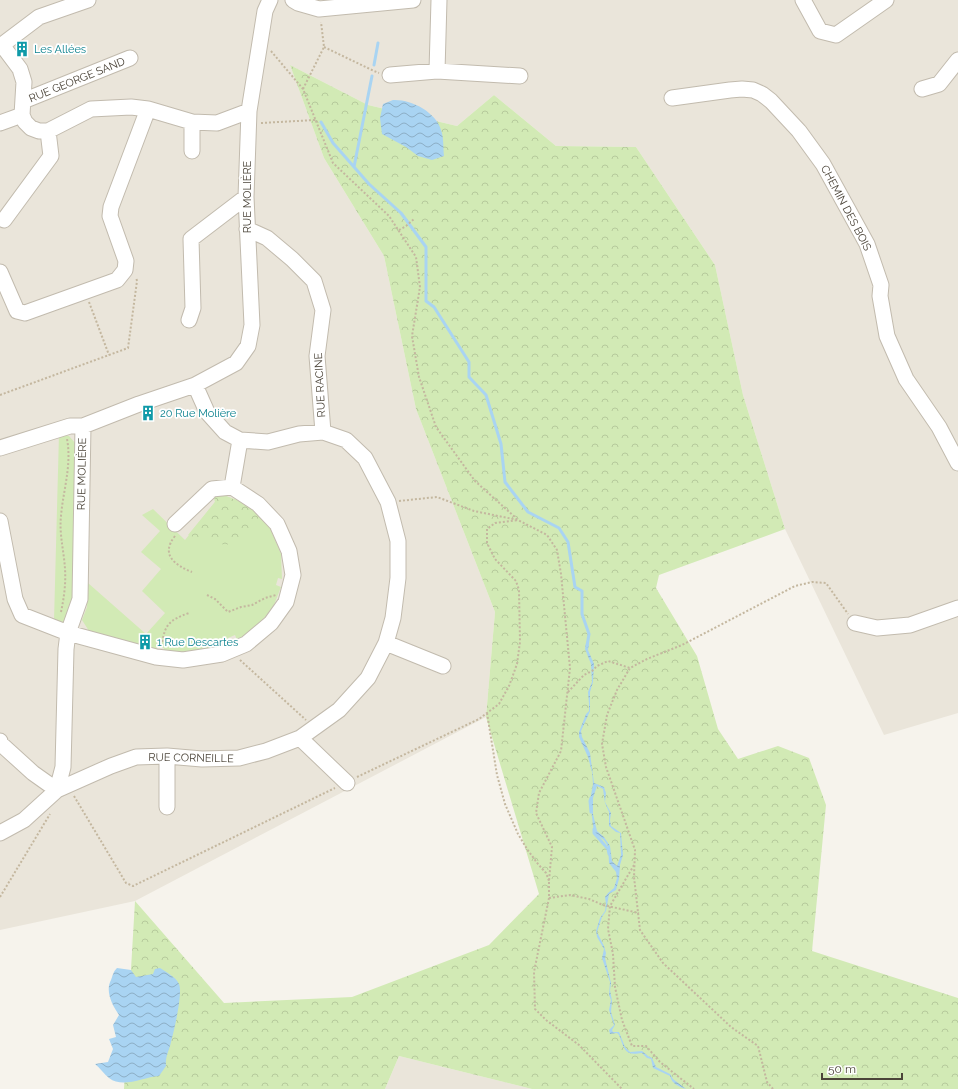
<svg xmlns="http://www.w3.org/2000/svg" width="958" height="1089" font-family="Raleway,sans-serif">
<defs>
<pattern id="forest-crowns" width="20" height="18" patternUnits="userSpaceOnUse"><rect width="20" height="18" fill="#d2eab5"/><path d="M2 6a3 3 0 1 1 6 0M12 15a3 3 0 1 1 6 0" fill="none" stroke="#b6ca9c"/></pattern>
<pattern id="water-waves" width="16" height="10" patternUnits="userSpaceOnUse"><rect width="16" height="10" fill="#a9d4f2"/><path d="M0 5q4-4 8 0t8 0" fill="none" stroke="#8caec5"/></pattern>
</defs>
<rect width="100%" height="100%" fill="#f6f3ec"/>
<path fill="#eae5da" d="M0,0H958V713L884,735L785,529L743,395L715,265L636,147L556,146L494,95L457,126L368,105L290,65L324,158L384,256L416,409L495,612L486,717L135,901L0,930Z
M399,1056L532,1089H385Z"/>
<path fill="#d2eab5" d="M59,434L69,436L76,444L75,596L66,623H59L54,621Z
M223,495L237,500L253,510L270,528L281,554L282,579L278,578L276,585L281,587L274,605L265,617L255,628L237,640L235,635L228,638L230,643C208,651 187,653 163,653L164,648L158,646L156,652L89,631L82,620L87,607L88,583L146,634L165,613L142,591L161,569L141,552L160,531L142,515L153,509L185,540L215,502L214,496Z"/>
<path fill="url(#forest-crowns)" d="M290,65L368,105L457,126L494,95L556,146L636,147L715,265L743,395L785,529L659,575L656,588L697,656L718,729L738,759L778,746L809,758L826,805L812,951L958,998V1089H532L399,1056L385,1089H124L135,901L224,1003L352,997L489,945L539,894L486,717L495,612L416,409L384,256L324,158Z
M223,495C237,500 248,506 259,517L240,545L214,544L188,535L215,502L214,496Z"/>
<path fill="url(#water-waves)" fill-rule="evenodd" d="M393,100C411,99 436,112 441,130C444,138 443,148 444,156L432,160L418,156L406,147L382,134L380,118L383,104Z
M586,643L589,644L588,650L594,664L593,682L590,692V711L581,731L582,737L590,753L594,783L604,787L606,793L605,802L611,813L610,820L611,826L621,833L623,855L620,865L619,879L616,890L609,894L606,911L602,917L597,932L604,946L606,953L605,958L611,983L610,990L612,1001L611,1012L615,1025L612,1030L613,1032H619L625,1047L630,1052L642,1051L648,1056L652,1058L656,1067L670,1074L673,1079L686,1089C679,1087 672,1084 670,1076L653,1068L651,1059L647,1058L642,1053C624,1056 625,1050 619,1035L617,1033L610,1034L609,1030L614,1025L609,1010L611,1000L609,995L610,982L602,958L604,949L597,937L596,931L600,918L605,911L606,904L605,897L608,893L614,888L617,878L616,872L609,863L608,846L604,840L594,833L590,801L593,784L592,772L588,757L579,737V732L586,714L589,711V704L588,692L592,682L591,664L585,649ZM597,786L603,789L605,803L609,812V826L616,832L620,833L621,855L617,866L612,861L610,846L604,837L597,831L593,814V798Z
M117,968L131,970L136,977L153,974L155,969L160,968C166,972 176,977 179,984C183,993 174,1031 171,1042C169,1051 165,1057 166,1066L159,1076C143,1077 123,1089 109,1078C104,1074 100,1068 95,1064L108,1062L113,1049L109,1039L116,1037L113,1025L119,1015C112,1005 105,991 111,980C113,975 113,972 117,968Z"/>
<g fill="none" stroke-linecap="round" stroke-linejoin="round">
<path stroke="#a9d4f2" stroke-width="3" d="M374,65L378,43
M321,122L333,143L369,184L401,213L426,247V301L434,307L469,362V377L486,395L501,444L505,482L528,512L559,528L568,542L575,587L582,591V614L589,634L587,646
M354,167L372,76
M591,798L590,801L591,812
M594,829V833L608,849L609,854"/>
<g stroke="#c2bbae" stroke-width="17">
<path id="minor" d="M293,0L298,3L319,9L413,0
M803,0L820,31L836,35L886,0
M2,45L39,17L88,0
M0,46L2,45L20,69L24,82L22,115L25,122L31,128L39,131H48L91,109L131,107L148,109L192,122
M437,71L439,0
M390,75L437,71L520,76
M922,89L939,84L958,60
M672,98L730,90L742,89L753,90L762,94L771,101L799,131L823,164L867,244L881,285L880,296L887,336L906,379L939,427L958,463
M23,101L130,58
M0,123L22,115
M192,151V122L217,123L249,111
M4,220L51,156L48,131
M247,229L267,238L292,259L314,281L323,310L317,356L323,432
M0,272L17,311L25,313L117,280L125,270L126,261L110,216L111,207L148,109
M189,320L193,308L191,239L246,197
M0,448L70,426H83L139,404L195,385L236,363L248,346L252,325L246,197L249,111L265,11L270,0
M0,521L15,599L22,615L68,633L156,657L183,660L222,654L246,644L271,623L286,602L293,575L289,551L277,524L258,504L232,487L240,440
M175,524L212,489L232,487
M855,623L877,628L910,625L958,608
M386,643L443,666
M300,738L347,783
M0,741V743L33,773L57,790
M167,756V807
M57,790L63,767L66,649L68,633L80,599L83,426
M0,833L24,820L57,790L111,766L136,757L167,756L202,759L239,758L266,751L300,738L339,710L368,678L386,643L393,618L398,578V541L388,502L365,458L346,440L323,432L299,434L268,442L240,440L225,432L207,412L195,385"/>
</g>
<path stroke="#c4b79f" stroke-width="2" stroke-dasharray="2 2" stroke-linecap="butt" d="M324,47L374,71L379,73
M271,51L303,89L333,163L389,216L416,257L420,287L412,336L419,377L436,427L475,481L517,519
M303,89L324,47L321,22
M261,123L315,120
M399,230L406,226L414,219
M89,302L109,355
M0,395L128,348L137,281L136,277
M399,501L437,497L474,511L518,520L547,535L557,550L561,574L570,668L561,751L539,793L536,813L552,847L549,881V898L534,972L535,1009L546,1020L579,1045L622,1089
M175,536C160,555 175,565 192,572
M207,595L215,599L228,612L241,607L252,605L265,598L276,595
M61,612C64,598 66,583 65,569C64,551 59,534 61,516C63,491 72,465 67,439
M162,646C164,625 169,620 189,613
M240,660L306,720
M568,692L584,675L592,671L597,666L608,661L630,668
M487,713L497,775L505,804L518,834L527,849L538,864L546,873L549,881
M357,777L479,719L499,704L509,686L517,664L520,642L519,590L516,581L495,559L487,543V529L495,523L518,520
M74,796L126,883L133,886L335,788
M634,865L610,906L608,929L613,954L615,987L622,1020L632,1046H646L660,1062L694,1089
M0,897L50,814
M549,898L570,895L589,899L603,905L639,913
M773,1089L767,1082L758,1046L731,1027L663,963L640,930L634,877L635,850L606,767L602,744L607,715L617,690L630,668L647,659L682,645L795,586L812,582L826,583L848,614"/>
<use href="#minor" stroke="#fff" stroke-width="15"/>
</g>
<defs>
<g id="building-bare" transform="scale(1.2)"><path d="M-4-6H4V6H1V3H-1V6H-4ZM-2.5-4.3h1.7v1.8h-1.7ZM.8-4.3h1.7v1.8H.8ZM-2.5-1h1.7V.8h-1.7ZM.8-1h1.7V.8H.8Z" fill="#0f9aa8" stroke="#fff" stroke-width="2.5" paint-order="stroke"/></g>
</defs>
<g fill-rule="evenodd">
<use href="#building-bare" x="22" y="49"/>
<use href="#building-bare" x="148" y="413"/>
<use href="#building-bare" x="145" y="642"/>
</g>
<g text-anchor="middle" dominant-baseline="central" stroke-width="3.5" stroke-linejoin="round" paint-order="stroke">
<g font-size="11" fill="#0d838f" stroke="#fff" text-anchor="start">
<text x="34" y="49">Les Allées</text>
<text x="160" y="413">20 Rue Molière</text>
<text x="157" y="642">1 Rue Descartes</text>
</g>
<g font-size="11" fill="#4b4439" stroke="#fff">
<text transform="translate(77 80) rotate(-22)">RUE GEORGE SAND</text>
<text transform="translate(247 197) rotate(-90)">RUE MOLIÈRE</text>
<text transform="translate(846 208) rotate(62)">CHEMIN DES BOIS</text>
<text transform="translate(320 385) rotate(-93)">RUE RACINE</text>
<text transform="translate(82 474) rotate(-89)">RUE MOLIÈRE</text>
<text transform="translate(191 758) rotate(1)">RUE CORNEILLE</text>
</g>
</g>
<path d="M822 1073v6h80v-6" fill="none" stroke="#4b4439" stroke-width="2"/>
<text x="828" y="1073" font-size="12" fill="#4b4439" stroke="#ffffff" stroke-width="3" paint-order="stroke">50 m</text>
</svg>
